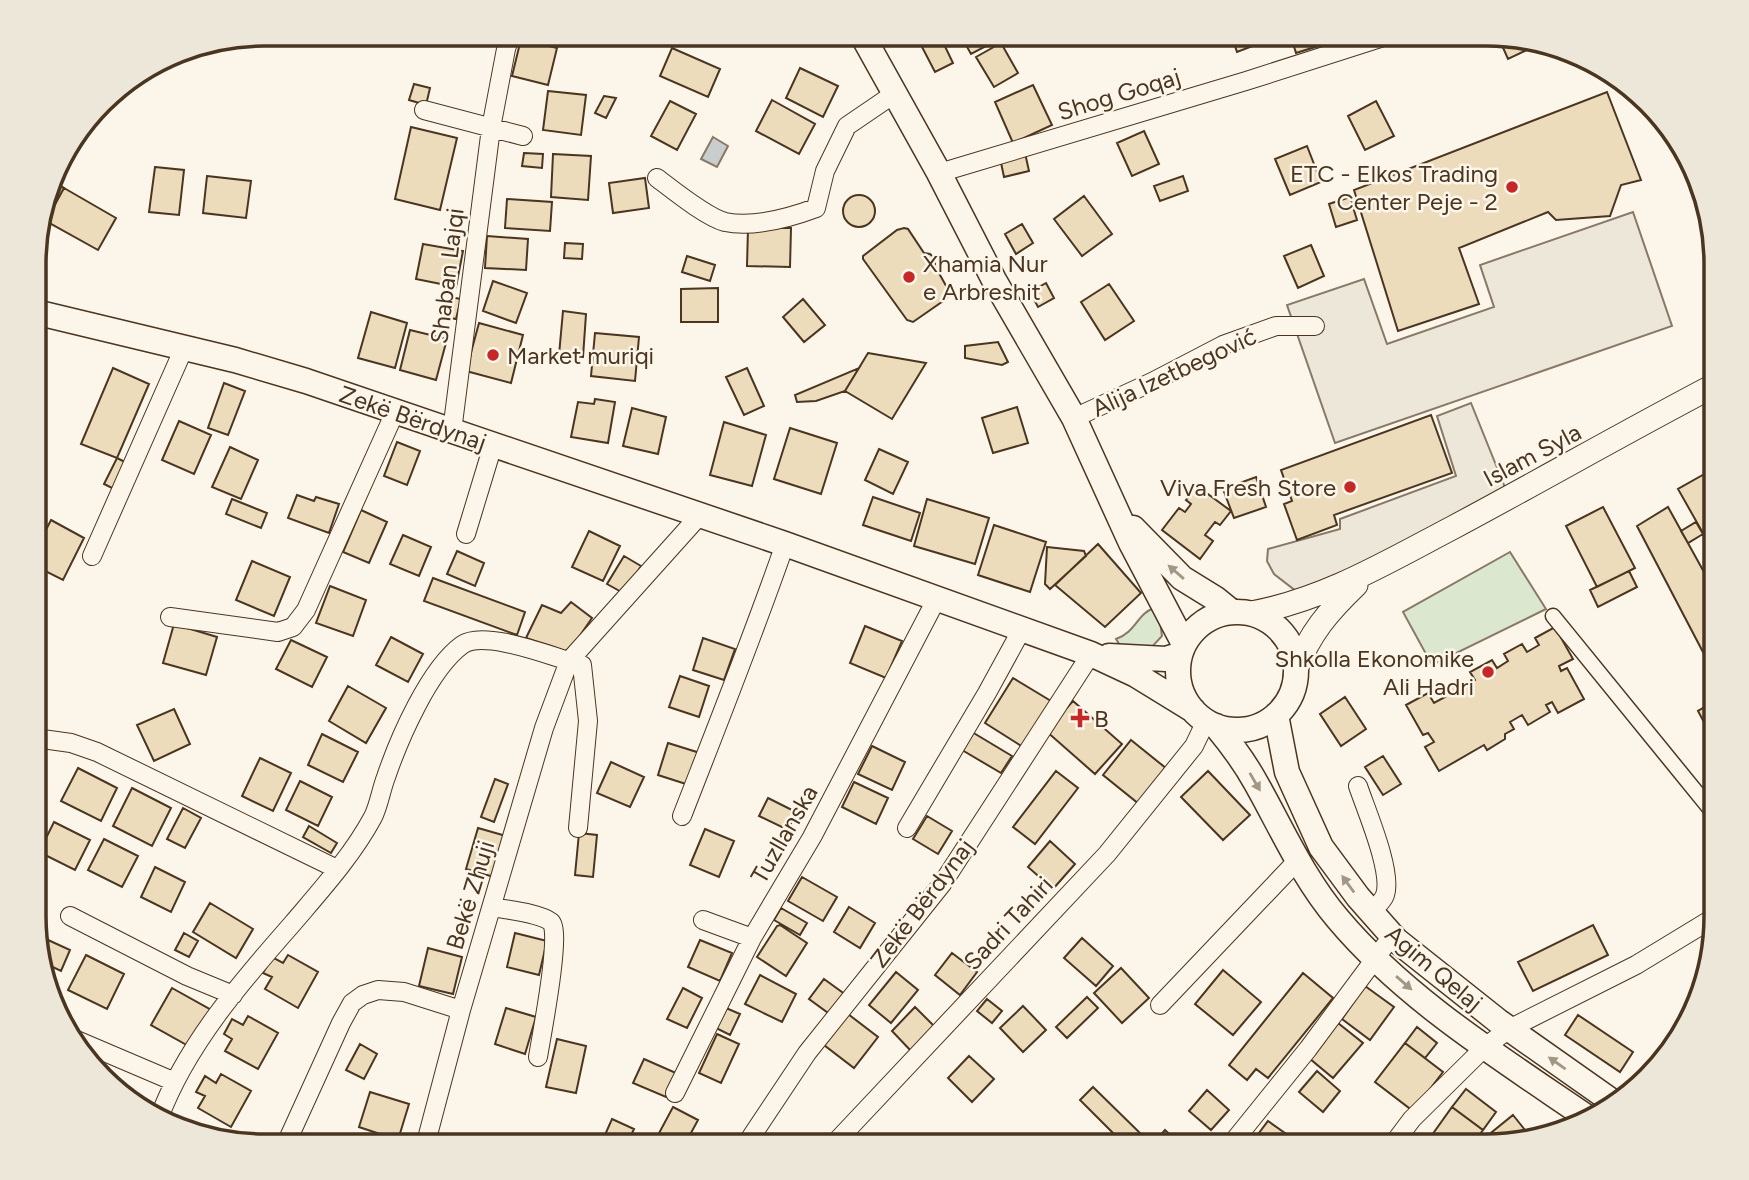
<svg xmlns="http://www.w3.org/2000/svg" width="1749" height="1180" font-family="Figtree,sans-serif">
<rect width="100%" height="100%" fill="#fbf6e9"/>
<path fill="#dce7d0" stroke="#887966" stroke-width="2" d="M1510,552L1546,609L1432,665L1403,612Z
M1154,608L1159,613L1162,636L1150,649L1121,647L1116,639C1136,632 1137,614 1154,608Z"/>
<path fill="#ede7d9" stroke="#887966" stroke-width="2" d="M1633,212L1672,326L1335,443L1287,305L1364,279L1387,344L1494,307L1480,265Z
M1471,403L1506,490L1368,563L1296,591L1274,574L1267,561L1268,549L1340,529V519L1456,476L1437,416Z"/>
<path fill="#c9cecd" stroke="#887966" stroke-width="2" d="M713,137L728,146L717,167L701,159Z"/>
<path fill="#ecdcbc" stroke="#4a3520" stroke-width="2" d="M970,34H1009L971,54L962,38Z
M1231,34H1263L1266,41L1237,52Z
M1302,34H1325L1328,43L1296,53L1291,37Z
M1497,34L1530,40L1533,47L1508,59Z
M940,36L953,63L935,72L921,45Z
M521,39L557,48L548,85L512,76Z
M1001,43L1018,73L994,87L976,57Z
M672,48L720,69L708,97L660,76Z
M800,68L838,86L823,117L786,98Z
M414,84L430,88L426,105L409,100Z
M1033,85L1052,125L1013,143L995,102Z
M548,91L586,95L581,135L543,130Z
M1607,92L1641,180L1621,185L1610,216L1556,220L1548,212L1459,248L1479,304L1398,331L1354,190Z
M604,96L616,98L606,118L595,113Z
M772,100L815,124L799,154L756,131Z
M670,101L696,114L677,150L651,136Z
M1376,101L1394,136L1365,150L1348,116Z
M411,127L457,138L440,210L395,199Z
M1144,131L1159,164L1132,176L1117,143Z
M1307,146L1321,182L1290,195L1275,159Z
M524,153L543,154L542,168L522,166Z
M1025,153L1029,171L1004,177L1000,158Z
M553,154L591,156L588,200L551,197Z
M155,167L184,170L179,215L149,212Z
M207,176L251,181L246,218L203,213Z
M1183,176L1188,191L1160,201L1154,186Z
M645,178L649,208L613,213L609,183Z
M51,181L64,188L46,221L40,217Z
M64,188L116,218L98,250L46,221Z
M843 211a16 16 0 1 1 32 0a16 16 0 1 1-32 0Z
M1084,196L1112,234L1082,256L1054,219Z
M1350,197L1357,220L1336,227L1329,204Z
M507,199L552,202L550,231L505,228Z
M1022,224L1033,243L1016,254L1005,234Z
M748,228H791L790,267L747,266Z
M904,228L908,229L924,253L930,254L935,259V266L950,293L946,299L913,322L907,320L863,259V256L897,230Z
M487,236L528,239L526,270L485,268Z
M565,243L583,244L582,259L564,258Z
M423,244L463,251L456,287L416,279Z
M1311,245L1324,276L1298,288L1284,256Z
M687,256L715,265L710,281L682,272Z
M493,281L527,293L516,323L483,311Z
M1046,283L1054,298L1038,307L1030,292Z
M1109,284L1134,321L1105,340L1081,302Z
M718,288V322H681V289Z
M450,297L461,299L456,319L445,317Z
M803,299L825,325L804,342L783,317Z
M563,311L586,314L583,357L559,355Z
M371,312L407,323L395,368L358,358Z
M479,323L523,335L511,383L466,371Z
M410,330L447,339L436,380L400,370Z
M595,333L639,337L635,381L591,376Z
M998,342L1008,362L1002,365L965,358V346Z
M868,353L926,363L892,419L845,391Z
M113,368L149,384L117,458L81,444Z
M747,368L764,406L744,415L726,377Z
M859,368L845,391L816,401L797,402L795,395Z
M224,383L245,391L228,435L208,428Z
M595,399L615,402L608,443L571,437L578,402L594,404Z
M1017,407L1028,443L993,453L982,418Z
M632,408L666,417L658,454L623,446Z
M1431,415L1452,473L1334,515L1337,525L1297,540L1284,504L1292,501L1281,470Z
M179,421L211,435L194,474L162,460Z
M724,422L766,435L752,486L710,475Z
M790,428L837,443L821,494L774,479Z
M397,442L420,451L407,485L384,476Z
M230,447L258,460L241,499L212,487Z
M879,449L908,462L893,494L865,480Z
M117,458L129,464L116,490L104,484Z
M1708,472L1715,484V538L1708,542L1678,489Z
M1256,477L1266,507L1234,518L1223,489Z
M1197,486L1231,511L1220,525L1215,522L1205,535L1213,541L1200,559L1162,530L1179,508L1185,512L1191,504L1186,500Z
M297,495L314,501L316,497L339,504L329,533L288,518Z
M873,497L920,513L911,541L863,525Z
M232,499L267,513L261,528L226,514Z
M927,499L989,518L975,564L914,546Z
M1603,507L1635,568L1597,587L1566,526Z
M1668,507L1715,592V675L1637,526Z
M361,510L387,522L369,563L343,552Z
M51,520L84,538L63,580L35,566V551Z
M1696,522L1703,534L1688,543L1681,531Z
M994,525L1046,542L1030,592L978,575Z
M589,531L620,546L603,581L572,567Z
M403,535L431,547L419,576L390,564Z
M1098,544L1141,593L1105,627L1055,585Z
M1047,547L1084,551L1086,556L1050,589L1045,584Z
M457,551L484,563L475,586L447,574Z
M624,556L641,566L625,594L607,584Z
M252,561L290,577L274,616L236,600Z
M1629,571L1637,587L1598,607L1590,590Z
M433,578L525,612L517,635L424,601Z
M330,586L366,600L353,636L316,623Z
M571,602L592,618L568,653L526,638L542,605L561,613Z
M174,624L217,637L206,675L163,663Z
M865,626L902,641L886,678L850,663Z
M1555,627L1573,659L1559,666L1561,671L1567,668L1584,699L1558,713L1552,702L1546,705L1550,712L1528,725L1522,715L1510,722L1514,729L1505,734V739L1487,750L1484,745L1439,771L1425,747L1434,742L1428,733L1423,735L1406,705L1428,693L1434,703L1445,697L1442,691L1460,681L1463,687L1475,680L1470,672L1492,660L1497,668L1508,661L1504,654L1522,644L1527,652L1539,645L1535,638Z
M391,637L423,654L408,682L376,665Z
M703,638L735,649L724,680L693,670Z
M291,640L327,657L312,687L276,669Z
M35,674L44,678L36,695H35Z
M680,676L709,686L699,717L669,707Z
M1013,678L1051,701L1023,747L985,723Z
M348,686L386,708L366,743L329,721Z
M1345,697L1366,729L1341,746L1320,714Z
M1073,701L1122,744L1095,774L1046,731Z
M1715,701V743L1698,711Z
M174,709L190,744L154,761L137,725Z
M972,732L1012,756L1001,773L962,750Z
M322,734L358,752L343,782L308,765Z
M1131,740L1167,769L1139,804L1103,775Z
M668,743L700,753L689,785L658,775Z
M872,746L905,762L892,790L858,774Z
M1383,756L1401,784L1383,795L1365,767Z
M260,758L291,773L273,811L242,796Z
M611,762L644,777L630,807L597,793Z
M78,768L117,788L101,821L61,801Z
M1056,771L1078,788L1035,844L1013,827Z
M1208,771L1250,815L1223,840L1181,797Z
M495,779L508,784L494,822L481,817Z
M300,781L332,797L318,826L286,810Z
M854,782L888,798L876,824L842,807Z
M132,788L171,808L152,846L113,826Z
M768,798L796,812L788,830L759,816Z
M183,808L201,818L185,848L167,839Z
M927,816L952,831L938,854L913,839Z
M54,822L90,840L75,870L39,852Z
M309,826L337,843L331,853L303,837Z
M478,828L506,836L494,877L466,869Z
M705,829L734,841L719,877L690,865Z
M579,833L597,835L593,877L575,875Z
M104,839L138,856L122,887L88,870Z
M1050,841L1075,864L1053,889L1028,867Z
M155,867L185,882L171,912L141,897Z
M802,877L837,897L823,921L788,901Z
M210,903L253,929L236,958L193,932Z
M849,907L875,923L860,948L834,932Z
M781,908L807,923L800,935L774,920Z
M780,925L807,943L786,976L757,957L777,926Z
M1593,925L1608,955L1533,991L1518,962Z
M184,933L198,941L189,957L175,950Z
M515,933L547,941L539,975L507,967Z
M35,934L70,950L61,971L40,961L35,946Z
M1082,938L1113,966L1096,986L1064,958Z
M700,940L732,953L720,981L688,967Z
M428,948L462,957L453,994L419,986Z
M952,953L977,972L960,995L935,975Z
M86,955L124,974L107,1009L68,990Z
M288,955L318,972L298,1008L265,989L272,977L263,973L272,957L283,963Z
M1121,968L1149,998L1122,1023L1094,993Z
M1223,970L1261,1002L1233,1035L1195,1004Z
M896,972L918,990L891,1023L869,1005Z
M1303,973L1333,998L1268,1078L1256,1069L1247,1080L1229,1065Z
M760,975L796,994L782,1022L745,1004Z
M824,979L846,995L831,1015L809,999Z
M1365,986L1394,1007L1370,1040L1342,1019Z
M172,988L213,1011L192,1048L151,1025Z
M683,988L702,998L687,1028L667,1019Z
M1087,997L1098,1008L1067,1038L1056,1027Z
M987,999L1002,1011L992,1023L977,1011Z
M1023,1006L1046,1030L1023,1052L1000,1028Z
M915,1007L936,1028L912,1052L892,1031Z
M506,1008L536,1017L525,1054L495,1044Z
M726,1008L740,1014L730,1035L716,1028Z
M848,1014L878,1037L854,1068L824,1045Z
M1578,1015L1633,1052L1620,1072L1565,1035Z
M248,1016L278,1033L258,1069L225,1051L232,1039L224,1034L232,1019L243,1025Z
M1338,1023L1363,1043L1333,1078L1309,1058Z
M1417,1027L1437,1043L1425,1058L1405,1043Z
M717,1034L739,1044L721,1083L699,1073Z
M557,1039L586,1046L576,1093L546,1087Z
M1405,1043L1443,1072L1413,1111L1375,1082Z
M360,1044L377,1054L364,1079L346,1070Z
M969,1056L994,1079L972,1102L948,1078Z
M644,1059L676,1073L666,1097L633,1083Z
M1317,1071L1340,1091L1323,1112L1299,1092Z
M221,1074L251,1091L231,1127L198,1108L205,1096L196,1092L205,1076L216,1083Z
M1093,1087L1140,1133L1127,1147L1080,1100Z
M1466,1089L1496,1112L1483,1130L1452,1107Z
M1207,1090L1229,1110L1211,1130L1189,1111Z
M370,1092L409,1104L398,1140L359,1127Z
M673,1107L698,1120L684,1146H680L658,1135Z
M1452,1107L1483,1130L1470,1147H1448L1432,1135Z
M1513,1115L1529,1135L1525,1138L1485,1147L1481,1141Z
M612,1119L634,1129L626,1146H600Z
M1268,1121L1292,1138L1286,1147H1269L1256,1137Z
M199,1128L221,1141L194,1135Z
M1165,1130L1183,1147H1150Z"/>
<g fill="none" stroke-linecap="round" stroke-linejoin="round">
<g stroke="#4a3520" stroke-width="17">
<path id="pedestrian" d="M1553,616L1715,815"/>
</g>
<g stroke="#4a3520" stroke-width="20">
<path id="minor" d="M424,110L523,136
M939,173L1246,81L1393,34
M657,178C673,190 706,217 725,222C755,228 789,218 816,208L825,171L847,126L894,94
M1074,418L1152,382L1223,345L1276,326H1315
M452,431L491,128L506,49L511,33
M466,534L493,445
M92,556L184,348
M170,617L278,632L293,627L306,610L395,412
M35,738L71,743L97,752L337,869
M1358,786C1366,810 1393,872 1385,895C1383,901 1376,907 1371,912
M682,816C717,726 753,636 785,544
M907,828L987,693L1022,629
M492,907C507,910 540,913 551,922C562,931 541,1038 538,1057
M70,916L187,976L233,995
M703,920L752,938
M1160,1005L1297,861
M67,1036L175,1082
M675,1093L752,938L812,837L936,600
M159,1118C186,1045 242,981 293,923C321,890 352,856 373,817C379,805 381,790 386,777C399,739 429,669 462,645C483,630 545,654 569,661L700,515
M285,1146L341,1023L352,1003L363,995L378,990L404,992L461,1010
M425,1146L461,1010L544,728L569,661L582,665L588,721L578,828
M745,1146L807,1053L942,884L1091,654
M832,1146L1107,854L1194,746L1206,721
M1229,1147L1308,1049L1392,936
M1391,1147L1412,1119L1485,1047L1509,1029L1636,965L1715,917"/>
</g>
<g stroke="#4a3520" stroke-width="25">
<path id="tertiary" d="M1251,613C1324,600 1387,562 1452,528C1540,481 1627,431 1715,385
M1296,669C1310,633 1328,612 1356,585"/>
</g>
<g stroke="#4a3520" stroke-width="27">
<path id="secondary" d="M861,33L939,173L994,280L1074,418L1131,543L1184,644
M35,312L235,360L306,381L785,544L1091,654L1136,675L1193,710
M1133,528L1182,578L1216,599L1232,612
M1178 671a59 59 0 1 1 118 0a59 59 0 1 1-118 0Z
M1109,656L1166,659L1179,655
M1276,715L1287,772L1321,847L1358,897L1396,940L1498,1021L1613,1102
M1216,726C1231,744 1245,763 1256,783C1282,829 1303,878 1338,919C1406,1000 1505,1061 1591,1120"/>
</g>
<use href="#pedestrian" stroke="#fbf6e9" stroke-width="14"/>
<use href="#minor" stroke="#fbf6e9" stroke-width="18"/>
<use href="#tertiary" stroke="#fbf6e9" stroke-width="23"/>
<use href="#secondary" stroke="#fbf6e9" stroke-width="24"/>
</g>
<defs><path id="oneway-solid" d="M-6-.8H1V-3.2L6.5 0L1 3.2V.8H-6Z" transform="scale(1.75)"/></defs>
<g fill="#a29684">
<use href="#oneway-solid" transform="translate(1176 572) rotate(-139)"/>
<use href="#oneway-solid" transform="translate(1255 782) rotate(60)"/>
<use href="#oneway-solid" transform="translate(1348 884) rotate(-126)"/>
<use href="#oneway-solid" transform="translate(1404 983) rotate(41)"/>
<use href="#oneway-solid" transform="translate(1557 1063) rotate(-145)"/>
</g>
<g fill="#c62828" stroke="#fbf6e9" stroke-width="2.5">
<circle cx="1512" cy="187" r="7"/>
<circle cx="909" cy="277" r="7"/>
<circle cx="493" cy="355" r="7"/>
<circle cx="1350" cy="487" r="7"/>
<circle cx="1488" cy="672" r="7"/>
<path d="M1076.5 707.5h7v7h7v7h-7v7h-7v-7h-7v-7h7z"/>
</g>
<g text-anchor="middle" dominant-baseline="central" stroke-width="5" stroke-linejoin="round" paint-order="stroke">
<g font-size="24" fill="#4a3520" stroke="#fbf6e9">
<text transform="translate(1119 94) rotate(-17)">Shog Goqaj</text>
<text transform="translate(447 276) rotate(-83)">Shaban Lajqi</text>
<text transform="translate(1174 372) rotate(-25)">Alija Izetbegović</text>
<text transform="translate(413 418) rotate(19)">Zekë Bërdynaj</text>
<text transform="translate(1532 455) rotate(-28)">Islam Syla</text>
<text transform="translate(784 834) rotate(-60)">Tuzllanska</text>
<text transform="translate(470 895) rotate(-73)">Bekë Zhuji</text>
<text transform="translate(922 903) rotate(-53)">Zekë Bërdynaj</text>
<text transform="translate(1008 923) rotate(-47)">Sadri Tahiri</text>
<text transform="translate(1434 968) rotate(40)">Agim Qelaj</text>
</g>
<g font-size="24" fill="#4a3520" stroke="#fbf6e9" text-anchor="end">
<text x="1498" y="173">ETC - Elkos Trading<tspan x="1498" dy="28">Center Peje - 2</tspan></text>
<text x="923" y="263" text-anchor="start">Xhamia Nur<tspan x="923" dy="28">e Arbreshit</tspan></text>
<text x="507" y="355" text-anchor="start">Market muriqi</text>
<text x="1336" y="487">Viva Fresh Store</text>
<text x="1474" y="658">Shkolla Ekonomike<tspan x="1474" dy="28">Ali Hadri</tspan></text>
<text x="1094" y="718" text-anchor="start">B</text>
</g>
</g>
<path d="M0 0H1749V1180H0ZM264 46H1486A218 218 0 0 1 1704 264V916A218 218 0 0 1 1486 1134H264A218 218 0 0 1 46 916V264A218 218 0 0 1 264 46Z" fill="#ede7d9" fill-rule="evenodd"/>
<path fill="none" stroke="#4a3520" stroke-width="3.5" d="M264 46H1486A218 218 0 0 1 1704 264V916A218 218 0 0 1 1486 1134H264A218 218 0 0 1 46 916V264A218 218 0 0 1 264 46Z"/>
</svg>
